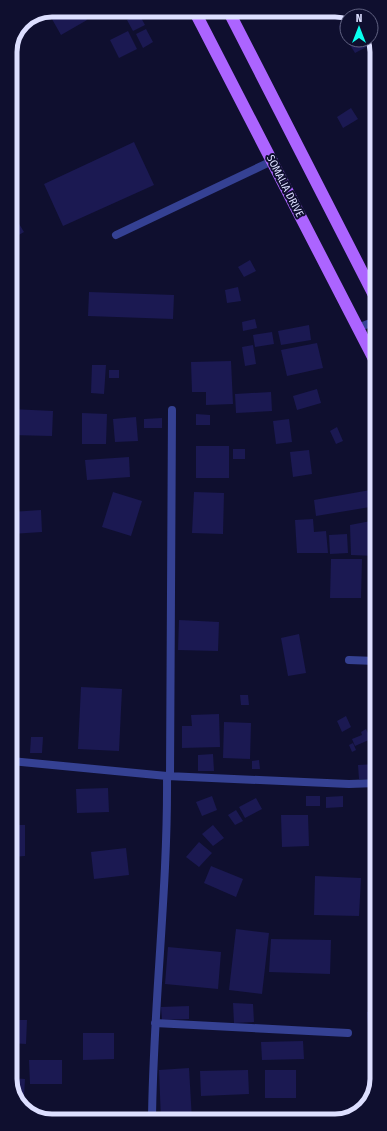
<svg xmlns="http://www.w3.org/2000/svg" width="387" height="1131" font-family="'Fira Sans Condensed',sans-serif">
<rect width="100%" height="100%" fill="#0f0f2f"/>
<path fill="#1b1952" d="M52,10H81L87,20L61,35L48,12Z
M139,14L145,25L133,31L127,20Z
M347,21V40L339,26Z
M146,29L153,42L143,48L136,34Z
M128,31L137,49L119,58L110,40Z
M371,34L376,42L355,53L347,40H371Z
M351,108L358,119L343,128L337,117Z
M134,142L154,185L63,226L44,184Z
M10,209L24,232L10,240Z
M250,260L256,271L244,277L238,267Z
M238,287L241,301L227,303L225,290Z
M89,292L174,295L173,319L88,316Z
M255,319L257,328L243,331L242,322Z
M309,325L311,340L281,345L278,331Z
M272,332L274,344L255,347L253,335Z
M317,343L323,368L287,376L281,350Z
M253,345L256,364L245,366L242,347Z
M231,361L233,404L206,405V392H192L191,362Z
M92,365H106L104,394L91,393Z
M109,370H119V378H109Z
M317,389L321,403L297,410L293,396Z
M271,392L272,411L236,413L235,394Z
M11,409L53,411L52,436L11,435Z
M82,413L107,414L106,444H82Z
M196,414L210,415V425H196Z
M136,417L138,441L115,442L113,419Z
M162,418V428H144V419Z
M289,419L292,442L276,444L273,421Z
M337,427L343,441L336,444L330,431Z
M196,446H229V478H196Z
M233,449H245V459H233Z
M309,450L312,474L293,477L290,452Z
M129,457L130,477L87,480L85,460Z
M376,489V506L316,516L314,500Z
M113,492L142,501L131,536L102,527Z
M194,492L224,493L223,534L192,533Z
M41,510L42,532L11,534V512Z
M313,519L314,532L326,531L328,553H297L295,520Z
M376,520V556L351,555L350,525Z
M347,534L348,553L330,554L329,535Z
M331,559H362L361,598H330Z
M179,620L219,622L218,651L178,650Z
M299,634L306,673L288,676L281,638Z
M11,653H14L13,672H11Z
M81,687L122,689L119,751L78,749Z
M240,695H248L249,705H241Z
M219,714L220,747L182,748V726H192L191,715Z
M346,716L351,727L342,732L337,721Z
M224,722L251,723L250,759L223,758Z
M376,724L377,734L373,735L369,727Z
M366,729L371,739L355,746L352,739L362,735L361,732Z
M31,737H43L42,753H30Z
M353,743L356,750L352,752L349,745Z
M213,754L214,771H198V755Z
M259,760L260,769H252V761Z
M377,764V779H359L358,765Z
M108,788L109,812L77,813L76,789Z
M212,796L217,810L202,816L196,802Z
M306,796H320V806H306Z
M343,796V807L326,808V797Z
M256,798L262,809L245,818L239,807Z
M236,810L243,821L235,825L228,815Z
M281,815H308L309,846L282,847Z
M11,825H25V856L11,857Z
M213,825L224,838L213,846L202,834Z
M199,842L212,853L199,867L186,857Z
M126,848L129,875L94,879L91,852Z
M211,866L243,879L236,897L204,883Z
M315,876L361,878L359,916L314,915Z
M236,929L269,933L262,994L229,990Z
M271,939L331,940L330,974L269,972Z
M168,947L221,952L218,989L165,984Z
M233,1003L253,1004L254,1022L234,1023Z
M189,1006V1019L162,1020L161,1007Z
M367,1012H377V1026H368Z
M11,1020H27L26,1044L11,1043Z
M83,1033H114V1059L83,1060Z
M303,1041L304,1059L262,1060L261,1042Z
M29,1060H62V1084H30Z
M189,1068L192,1120H161L159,1070Z
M248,1070L249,1094L201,1096L200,1071Z
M265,1070H296V1098H265Z
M12,1078L25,1079L24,1096L15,1095L11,1089Z"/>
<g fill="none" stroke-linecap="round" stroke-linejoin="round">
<path stroke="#354193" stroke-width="8" d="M116,235L272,161
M357,328L376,321"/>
<path stroke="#354193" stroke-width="8" d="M349,660L376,661
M11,761L167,776L349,784L377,783
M170,776L172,410
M155,1023L348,1033
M152,1120C153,1005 168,891 167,776"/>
<path stroke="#ac64ff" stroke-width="12" d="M194,10L376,363
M228,10L376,299"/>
</g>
<g text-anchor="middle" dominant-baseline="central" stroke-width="4" stroke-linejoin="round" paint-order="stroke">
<g font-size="11" fill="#dddfff" stroke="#0f0f2f">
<text transform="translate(285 186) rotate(63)">SOMALIA DRIVE</text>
</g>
</g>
<path d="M0 0H387V1131H0ZM52 17H335A35 35 0 0 1 370 52V1079A35 35 0 0 1 335 1114H52A35 35 0 0 1 17 1079V52A35 35 0 0 1 52 17Z" fill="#0f0f2f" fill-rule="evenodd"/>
<path fill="none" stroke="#dddfff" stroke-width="5" d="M52 17H335A35 35 0 0 1 370 52V1079A35 35 0 0 1 335 1114H52A35 35 0 0 1 17 1079V52A35 35 0 0 1 52 17Z"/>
<g transform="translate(359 28)"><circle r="19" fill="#0f0f2f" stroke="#616282"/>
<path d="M0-3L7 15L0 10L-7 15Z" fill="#09ffef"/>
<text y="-6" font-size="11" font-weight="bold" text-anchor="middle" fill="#dddfff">N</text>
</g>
</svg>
